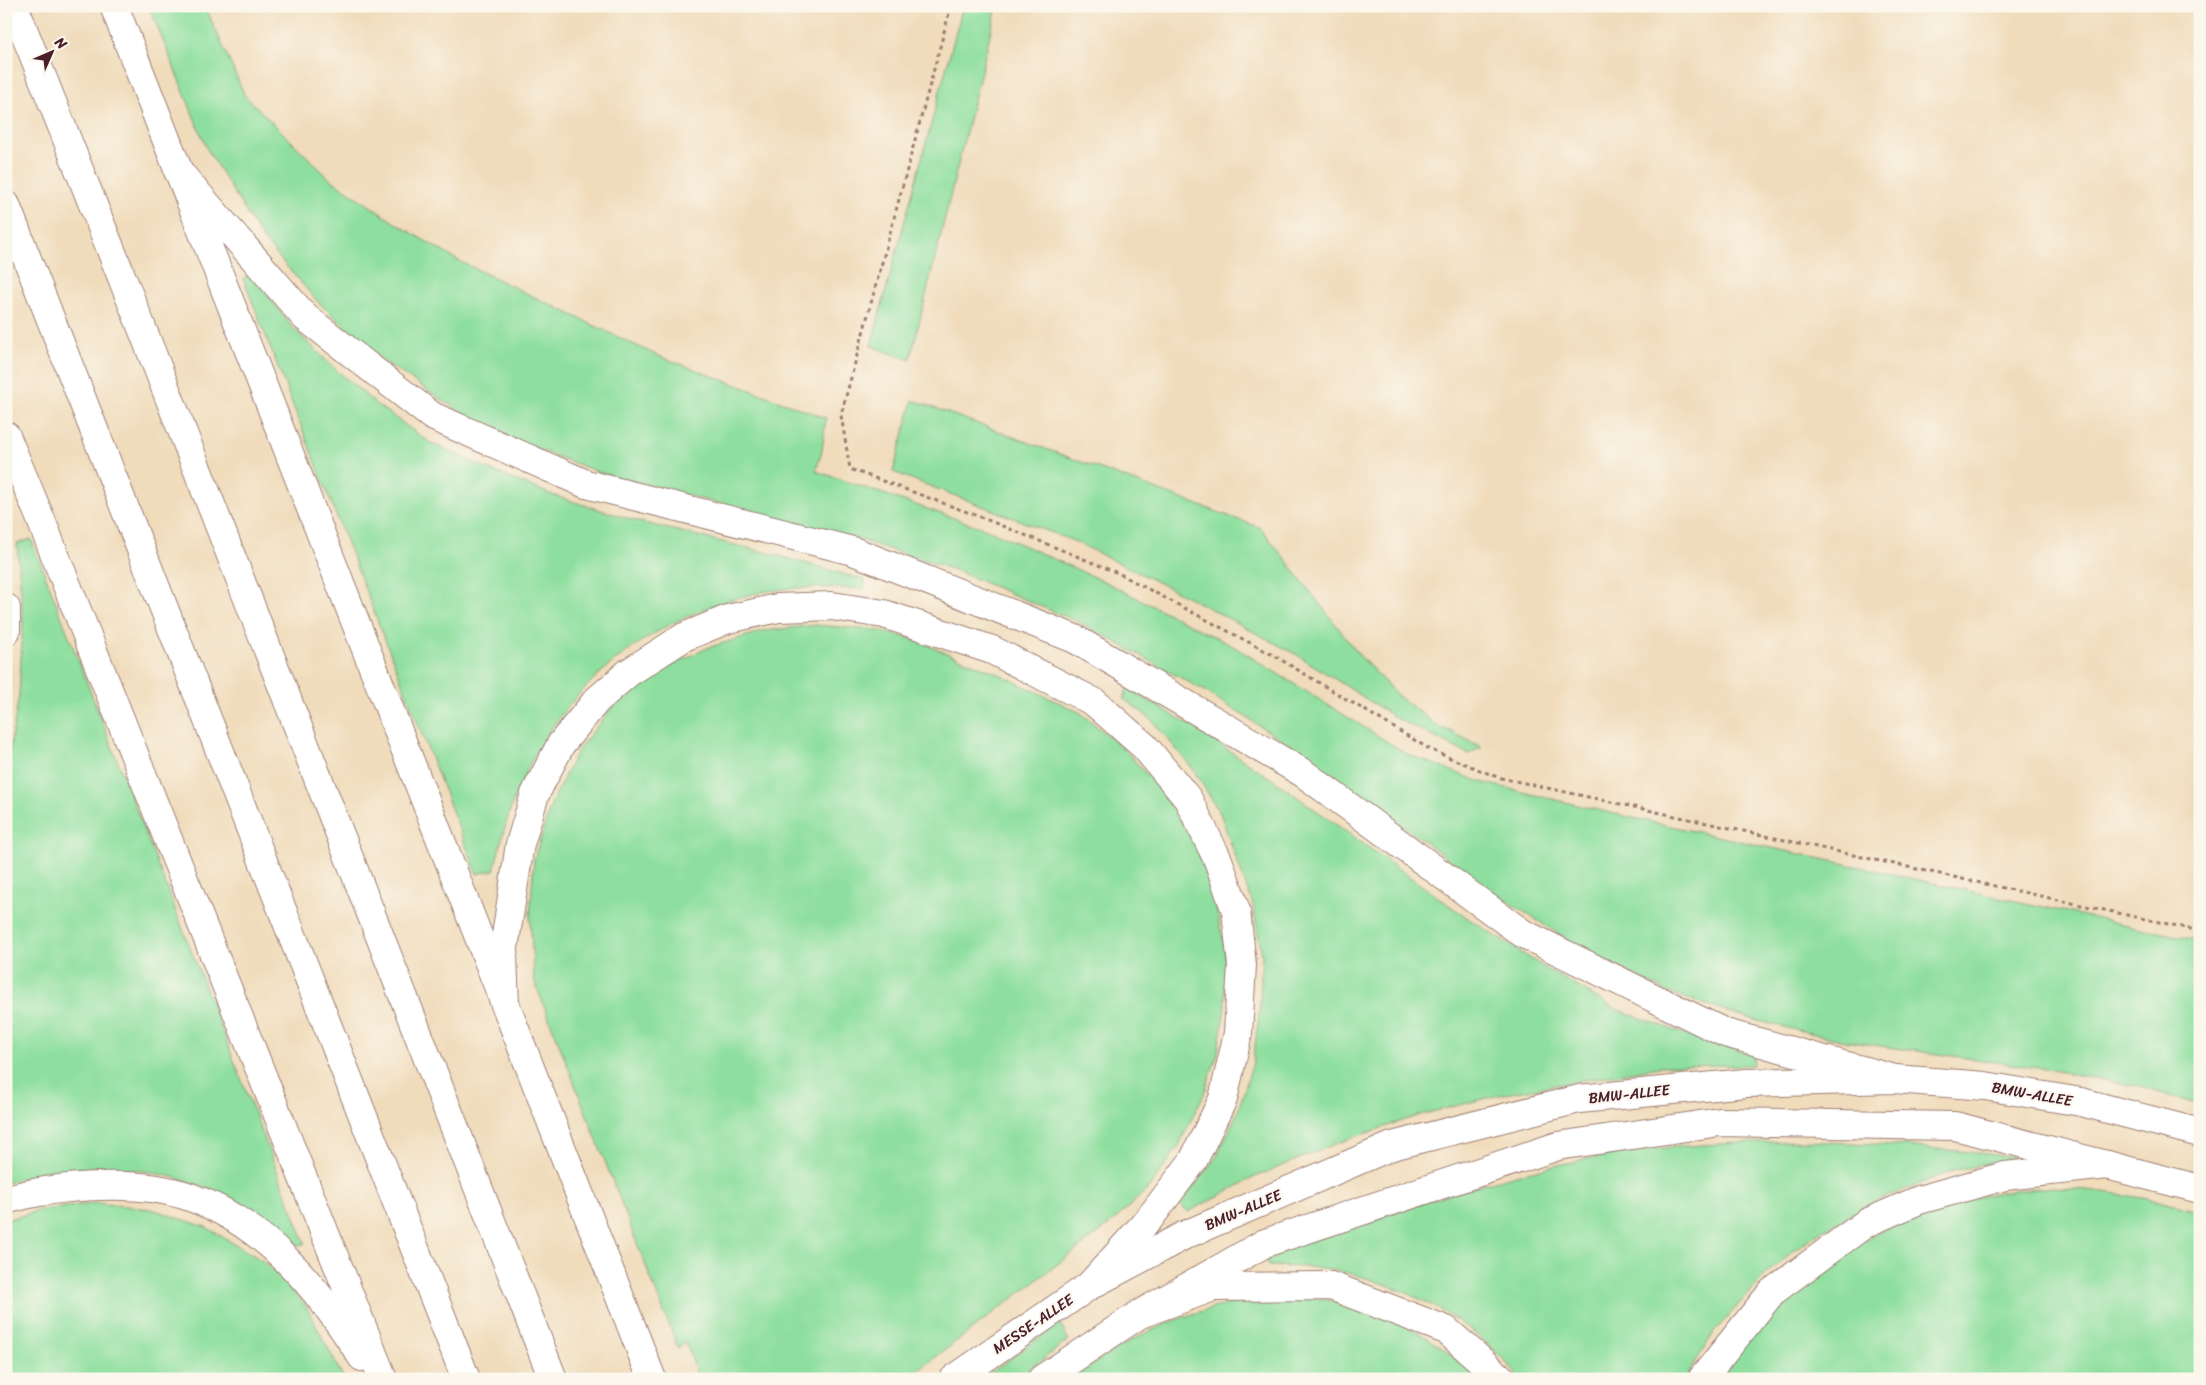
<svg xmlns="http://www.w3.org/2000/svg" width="2206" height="1385" font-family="Sriracha,sans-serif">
<rect width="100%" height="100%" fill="#fbf7ec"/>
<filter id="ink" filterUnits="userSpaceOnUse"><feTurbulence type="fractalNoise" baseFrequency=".02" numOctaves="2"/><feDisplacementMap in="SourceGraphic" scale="10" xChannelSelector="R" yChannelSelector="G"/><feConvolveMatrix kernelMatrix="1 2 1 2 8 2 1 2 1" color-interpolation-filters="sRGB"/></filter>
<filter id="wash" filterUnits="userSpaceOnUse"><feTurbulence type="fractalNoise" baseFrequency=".0096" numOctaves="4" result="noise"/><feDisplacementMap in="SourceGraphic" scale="20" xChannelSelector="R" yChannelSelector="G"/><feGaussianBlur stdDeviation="1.12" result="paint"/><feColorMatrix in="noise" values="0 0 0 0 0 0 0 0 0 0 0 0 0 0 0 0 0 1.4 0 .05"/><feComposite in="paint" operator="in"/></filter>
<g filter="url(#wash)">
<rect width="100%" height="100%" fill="#f0dcbb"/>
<path fill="#8edf9f" stroke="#6c7f65" d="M149,6H205L245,96L330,179L392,221L457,260L656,355L826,418L822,451L816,471L989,530L1105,582L1233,646L1407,754L1481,782L1615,814L2200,941V1105L2140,1087L2046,1069L1845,1041L1758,1021L1672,994L1590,954L1499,896L1309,757L1203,690L1083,624L952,569L863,541L601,473L521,443L451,406L382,360L318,302L262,238L207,149Z
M963,6H997L910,360L871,346Z
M252,275L293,328L334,368L376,404L429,442L487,469L555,496L640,522L772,554L865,580L864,589C835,588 805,586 776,590C691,602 608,651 557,721C544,737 533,758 524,776C509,806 502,838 494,870L477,874L243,278Z
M913,400L1261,528L1360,656L1397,695L1435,724L1482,747L1468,754L1396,718L1299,656L1188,597L1076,542L893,472Z
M31,539L305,1243L299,1246C218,1172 111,1150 6,1183V771L19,695L23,620L17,544Z
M816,625L876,630L909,638L997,673L1081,713L1124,749L1162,792L1193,840L1214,898L1225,950V1010L1217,1056L1204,1094L1177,1149L1149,1188L1109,1225L907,1379H699L686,1343L678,1348L534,980L530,917L534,859L552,802L577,751L612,708L657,673L707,648L763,631Z
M1127,688L1190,725L1275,781L1466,917L1545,968L1616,1009L1685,1034L1755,1055L1753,1065L1665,1066L1499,1095L1420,1115L1337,1143L1253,1178L1188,1212L1180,1204L1217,1156L1238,1111L1253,1062L1260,1006L1262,955L1253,905L1220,813L1193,769L1151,719L1124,699Z
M1805,1141L1894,1145L2020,1157L1952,1171L1866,1205L1809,1239L1764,1276L1715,1331L1685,1379H1520C1474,1319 1402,1283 1329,1269C1310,1266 1288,1267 1268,1266L1266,1257C1370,1221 1473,1181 1582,1160C1655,1145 1730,1143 1805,1141Z
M2053,1187C2103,1191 2152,1197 2200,1212V1379H1717L1757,1323L1791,1293L1861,1242L1906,1218L1953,1202L2005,1191Z
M97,1203L151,1209L206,1227L263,1261L305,1304L344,1379H6V1220L41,1210Z
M1267,1297C1282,1297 1298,1297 1313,1298C1375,1304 1435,1335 1479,1379H1073C1136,1331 1189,1309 1267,1297Z
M1059,1323L1069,1340L1015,1379H982Z"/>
</g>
<g filter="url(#ink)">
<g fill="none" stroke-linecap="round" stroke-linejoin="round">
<g stroke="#9d7e73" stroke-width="30">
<path id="secondary" d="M954,1379L1089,1286L1185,1235L1392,1146L1579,1099L1746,1083L1895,1079L1985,1086L2081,1102L2200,1133
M1042,1379L1140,1314L1265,1243L1558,1146L1720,1122L1955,1126L2200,1189"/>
</g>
<g stroke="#9d7e73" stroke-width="30">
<path id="motorway" d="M14,6L140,323L553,1379
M114,6L652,1379
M178,171L305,317L432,416L586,484L853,551L1075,639L1303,773L1522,933L1725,1033L1895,1079
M6,205L466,1379
M6,436L37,510L383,1379
M6,608V631
M505,1005L503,955L520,844L535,794L561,744L597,700L628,673L684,637L728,619L778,608L832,606L884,614L992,650L1094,702L1145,747L1188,799L1218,860L1236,911L1242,965L1238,1033L1223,1099L1193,1161L1149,1219L1089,1286
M6,1200C38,1190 67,1187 100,1186C130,1185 161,1187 190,1197C267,1224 320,1291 362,1357
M1140,1314L1213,1287L1331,1286L1446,1330L1502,1379
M1702,1379L1772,1292L1866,1223L1919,1200L2005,1176L2108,1165"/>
</g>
<path stroke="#9d7e73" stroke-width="3" stroke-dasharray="4 4" stroke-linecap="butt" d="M951,6L841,415L850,469L978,516L1118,573L1273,655L1431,750L1497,777L2200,931"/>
<use href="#secondary" stroke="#fff" stroke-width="28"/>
<use href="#motorway" stroke="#fff" stroke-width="28"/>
</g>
</g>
<g text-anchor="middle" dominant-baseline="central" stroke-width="4" stroke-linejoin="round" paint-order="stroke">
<g font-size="15" fill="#4a1f2b" stroke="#fbf7ec">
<text transform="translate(1629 1094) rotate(-6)">BMW-ALLEE</text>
<text transform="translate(2032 1094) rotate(10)">BMW-ALLEE</text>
<text transform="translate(1243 1210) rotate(-23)">BMW-ALLEE</text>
<text transform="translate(1033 1324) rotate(-34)">MESSE-ALLEE</text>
</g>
</g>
<rect width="2206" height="1385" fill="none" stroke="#fbf7ec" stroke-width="25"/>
<g transform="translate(52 52) rotate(45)" stroke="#fbf7ec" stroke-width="4" paint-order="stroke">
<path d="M0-4L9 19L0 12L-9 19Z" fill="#4a1f2b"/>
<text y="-8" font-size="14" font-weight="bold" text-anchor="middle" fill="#4a1f2b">N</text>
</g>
</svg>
